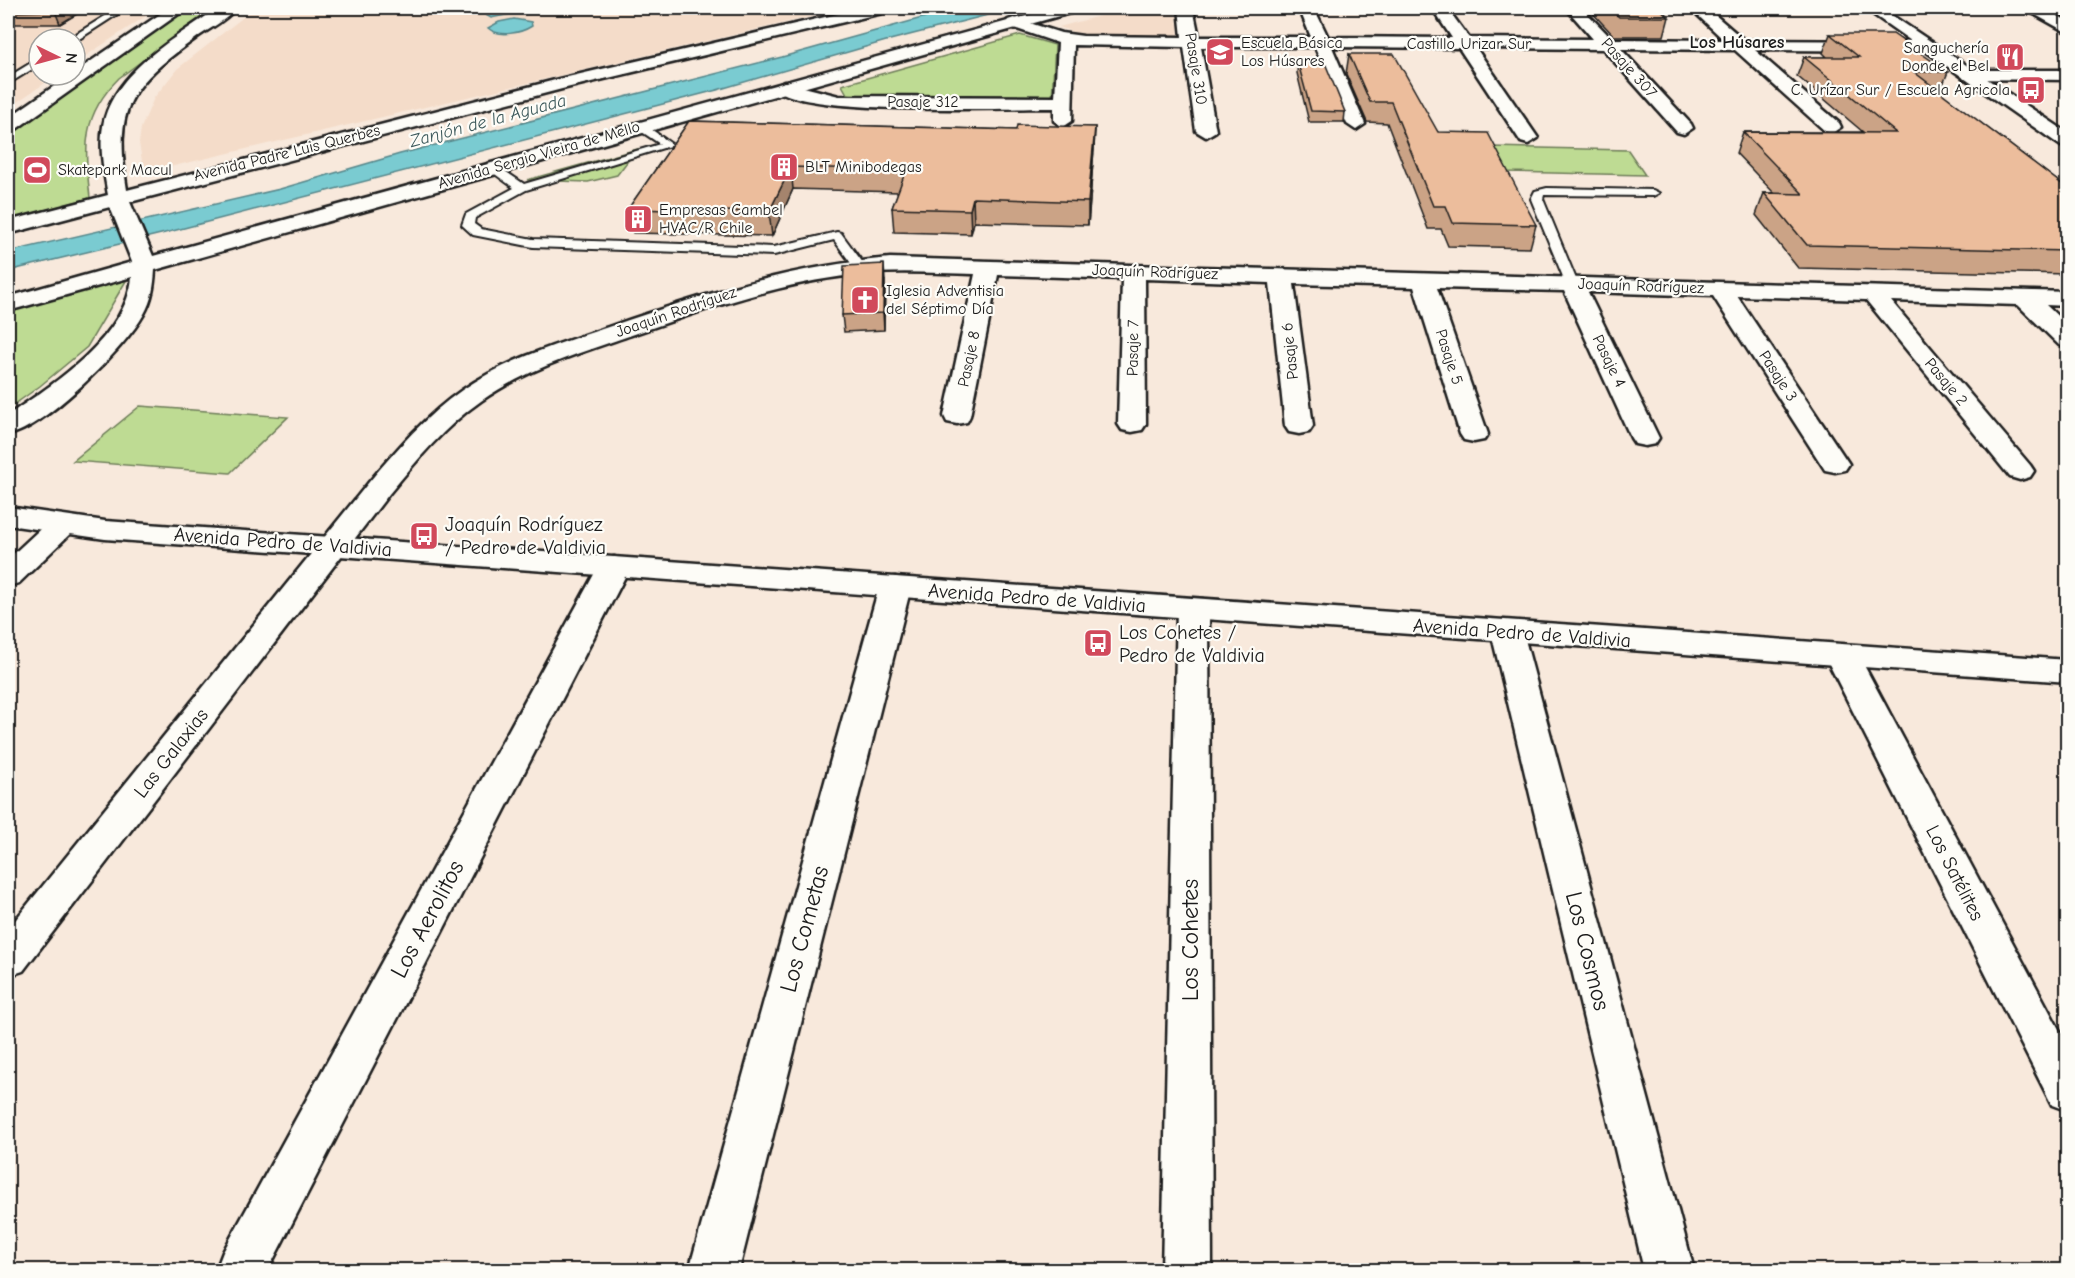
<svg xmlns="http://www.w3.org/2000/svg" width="2075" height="1278" font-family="'Comic Neue',sans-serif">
<rect width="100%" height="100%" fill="#f8e9dc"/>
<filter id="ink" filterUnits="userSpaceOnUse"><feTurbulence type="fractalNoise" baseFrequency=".0167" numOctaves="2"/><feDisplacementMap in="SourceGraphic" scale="12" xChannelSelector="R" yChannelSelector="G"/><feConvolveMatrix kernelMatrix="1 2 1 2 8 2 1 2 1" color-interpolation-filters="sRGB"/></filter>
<g filter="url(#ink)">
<path fill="#f4dcc9" d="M8,8H158L75,63V39H39V75H57L8,108Z
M255,8H848L144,173L139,143L141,128L154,98L177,69Z
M1129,8H1176L1179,37H1087L1059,27Z"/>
<path fill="#bedb93" stroke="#6d7c58" stroke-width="1.5" d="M190,8H213L119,78C80,117 85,148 90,198L8,220V133Z
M1020,35L1055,45L1052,100L868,98L847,94L842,85Z
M1492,147L1628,150L1645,175L1504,172Z
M637,149L617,175L588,182L527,180Z
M130,274L87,347L40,386L8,409V310Z
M140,406L288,417L230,473L73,461Z"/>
<path fill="#7acbd1" stroke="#548589" stroke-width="1.5" d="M483,8H541L491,18L475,9Z
M958,8H1015L886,41L717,90L161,234L8,271V252L280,189L400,154L782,57Z
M514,19L531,22L532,26C521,33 499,38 488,28L499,22Z"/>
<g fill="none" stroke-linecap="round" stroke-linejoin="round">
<g stroke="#1c1c1c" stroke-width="4">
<path id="service" d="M118,8H127L76,41L68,39Z
M39,58V65L8,84V77Z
M636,124H644L673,145L526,190L475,218L474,224L481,229L533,239L774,247L837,232L841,233L866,267L860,271L856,270L834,240L774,255L533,247L473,235L462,225L466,214L514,188L488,169V165H496L524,184L660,144L636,128Z
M1547,188L1653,190L1659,193L1653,196L1544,195L1543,199L1578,284L1572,288L1566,284L1531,199L1535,191Z"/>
</g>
<g stroke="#1c1c1c" stroke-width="5">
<path id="minor" d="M1179,8H1193L1199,37H1311L1299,8H1314L1328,37L1452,38L1432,8H1447L1469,38L1593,39L1566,8H1582L1612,39L1724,40L1690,8H1707L1744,40L1927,41L1935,46L1927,51L1755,50L1839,123L1841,127L1832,133L1825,131L1735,50L1621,49L1691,124L1693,128L1684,134L1677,132L1603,49L1476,48L1538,138L1528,144L1521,142L1459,48L1332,47L1365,124L1356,130L1347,124L1315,47H1201L1216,131L1206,137L1196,131L1184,47L1074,45L1072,121L1063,127L1054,121V108C1011,108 795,116 775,87L784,82L839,96L1055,97L1058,43L1008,26L1006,23L1008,20L1014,18L1061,33L1083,36L1182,37Z
M2023,8H2042L2068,21V33Z
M1970,70H2068V80L1964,79L1961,75L1964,71Z
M890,258L2068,292V306L2046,305L2068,326V347L2059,345L2018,305L1891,301L2030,465L2034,471L2030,477L2020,480L2010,477L1866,300L1737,296L1849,464L1845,470L1835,472L1825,470L1713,296L1588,292L1659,438L1655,444L1645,446L1635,444L1631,438L1564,291L1437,288L1488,434L1484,440L1474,442L1464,440L1460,434L1414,287L1294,284L1313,426L1309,432L1299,434L1289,432L1285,426L1270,283L1145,279L1146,424L1142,430L1132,432L1122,430L1118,424L1122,279L998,275L970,416L967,422L957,424L947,422L944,416L975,274C934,273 893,270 853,275C774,284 700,311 626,337C576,354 525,370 481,401C445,426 417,460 389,494L23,971L8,976V929L369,482C397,449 426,415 462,390C507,359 558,344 608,327C701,295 792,266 890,258Z
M62,516L73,519L77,525L73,531L19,583L8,586V559L51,519Z
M614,557L625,560L630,567L268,1270H216L223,1252L598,567L603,560Z
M895,577L906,580L911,587L739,1270H689L879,587L884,580Z
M1193,599L1204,602L1209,609L1212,1270H1162L1177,609L1182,602Z
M1507,621L1519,624L1523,632L1694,1270H1644L1491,632L1495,624Z
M1842,645L1854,648L1859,656L2068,1046V1111L2052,1105L1825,656L1830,648Z"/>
</g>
<g stroke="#1c1c1c" stroke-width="5">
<path id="secondary" d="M169,8H187L15,130L8,132V118L70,75H75V72Z
M218,8H236C226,21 208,29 195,39C128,87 114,107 127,190L559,79L864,8H890L882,13L562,89L130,202L153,256L1055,8H1079L1077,11L155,270C154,286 152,300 144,314C125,348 45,428 8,435V415C53,385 127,336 132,277L8,311V297L132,262L110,207L8,234V221L108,195C104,172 99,149 103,126C113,71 177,37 218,8Z
M1864,8H1881L2068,133V148L2061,146Z
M8,507L105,521L2068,660V682L105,539L8,525Z"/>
</g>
<use href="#service" fill="#fdfcf7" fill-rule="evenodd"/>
<use href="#minor" fill="#fdfcf7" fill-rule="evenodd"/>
<use href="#secondary" fill="#fdfcf7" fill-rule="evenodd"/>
</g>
<path fill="#cba386" stroke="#1c1c1c" stroke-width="1.5" d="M8,8H87L60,24H8Z
M1588,8H1659L1669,17L1664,36H1614Z
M1830,34L1948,72L1940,92L2067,188V274L1798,268L1756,215L1764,193H1774L1736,153L1743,132H1863L1797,76L1804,57H1827L1823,53Z
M1349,54L1438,132L1536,225L1530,248L1448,246L1441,229H1428L1387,123L1367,122L1346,74Z
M1298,63L1345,112L1344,122H1309L1297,73Z
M689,121L1016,130L1095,127L1094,149L1088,225L974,222L971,234L894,232L892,208L898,192L793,189L772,236L633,233L628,209Z
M885,281L884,330L844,332L842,315Z"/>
<path fill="#a5846d" stroke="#1c1c1c" stroke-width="1.5" d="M61,8H87L60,24L55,11Z
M1095,127L1094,149L1088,225V202Z
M791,167L793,189L772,236L769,212Z
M973,198L974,222L971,234L970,210Z
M884,264L885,281L884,330L883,313Z"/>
<path fill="#ecbd9c" stroke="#1c1c1c" stroke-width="1.5" d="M8,8H61L55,11L8,12Z
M1610,8H1659L1669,17H1619Z
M1830,34H1893L1948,72H1914L2067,188V251L1807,245L1764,193L1803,194L1743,132L1896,133L1804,57H1859Z
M1349,54H1394L1438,132L1488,133L1536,225L1453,223L1446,206H1433L1391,102H1370Z
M1298,63H1325L1345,112L1311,111Z
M689,121L1016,130L1017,125L1095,127L1088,202L973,198L970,210L892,208L906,170L791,167L769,212L628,209Z
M884,264L883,313L842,315L844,266Z"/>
</g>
<defs>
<g id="school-square" transform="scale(1.5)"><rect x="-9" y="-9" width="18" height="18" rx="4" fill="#d1495b" stroke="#fdfcf7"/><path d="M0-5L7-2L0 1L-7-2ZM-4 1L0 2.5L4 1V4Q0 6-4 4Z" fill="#fff"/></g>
<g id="restaurant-square" transform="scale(1.5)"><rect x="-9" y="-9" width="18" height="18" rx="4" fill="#d1495b" stroke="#fdfcf7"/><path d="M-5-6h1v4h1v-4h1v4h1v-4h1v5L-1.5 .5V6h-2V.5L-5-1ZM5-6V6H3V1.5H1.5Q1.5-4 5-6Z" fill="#fff"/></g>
<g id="bus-square" transform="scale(1.5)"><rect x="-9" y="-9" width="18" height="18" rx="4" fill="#d1495b" stroke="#fdfcf7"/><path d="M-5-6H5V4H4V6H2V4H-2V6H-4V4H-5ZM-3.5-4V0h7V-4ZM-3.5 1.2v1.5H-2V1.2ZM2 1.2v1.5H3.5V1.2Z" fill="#fff"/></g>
<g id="building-square" transform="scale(1.5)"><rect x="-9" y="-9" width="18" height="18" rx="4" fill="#d1495b" stroke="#fdfcf7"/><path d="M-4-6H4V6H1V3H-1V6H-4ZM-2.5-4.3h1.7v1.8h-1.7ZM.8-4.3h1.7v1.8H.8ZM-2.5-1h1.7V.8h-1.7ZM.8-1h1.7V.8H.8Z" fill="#fff"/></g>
<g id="stadium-square" transform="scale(1.5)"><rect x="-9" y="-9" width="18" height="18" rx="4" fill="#d1495b" stroke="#fdfcf7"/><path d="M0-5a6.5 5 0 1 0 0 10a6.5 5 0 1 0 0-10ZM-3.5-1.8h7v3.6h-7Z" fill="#fff"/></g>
<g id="church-square" transform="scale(1.5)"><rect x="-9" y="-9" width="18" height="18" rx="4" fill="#d1495b" stroke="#fdfcf7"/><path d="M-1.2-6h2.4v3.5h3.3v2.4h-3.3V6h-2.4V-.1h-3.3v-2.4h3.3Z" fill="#fff"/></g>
</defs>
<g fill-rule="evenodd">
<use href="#school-square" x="1220" y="52"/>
<use href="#restaurant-square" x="2010" y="57"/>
<use href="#bus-square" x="2031" y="90"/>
<use href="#building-square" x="784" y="167"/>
<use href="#stadium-square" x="37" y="170"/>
<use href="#building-square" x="638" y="219"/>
<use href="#church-square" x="865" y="300"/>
<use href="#bus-square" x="424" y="536"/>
<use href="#bus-square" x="1098" y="643"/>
</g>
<g text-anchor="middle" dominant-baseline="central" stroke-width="4.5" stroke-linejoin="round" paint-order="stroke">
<g font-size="16" fill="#1c1c1c" stroke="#fdfcf7" text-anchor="start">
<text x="1241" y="43">Escuela Básica<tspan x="1241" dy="18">Los Húsares</tspan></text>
<text x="1989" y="48" text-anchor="end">Sanguchería<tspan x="1989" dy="18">Donde el Bel</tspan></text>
<text x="2010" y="90" text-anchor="end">C. Urízar Sur / Escuela Agricola</text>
<text x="805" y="167">BLT Minibodegas</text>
<text x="58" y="170">Skatepark Macul</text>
<text x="659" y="210">Empresas Cambel<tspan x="659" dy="18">HVAC/R Chile</tspan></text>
<text x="886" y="291">Iglesia Adventisia<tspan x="886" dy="18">del Séptimo Día</tspan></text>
</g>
<g font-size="16" fill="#1c1c1c" stroke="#fdfcf7">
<text x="1469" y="44">Castillo Urizar Sur</text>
<text transform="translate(1629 68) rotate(48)">Pasaje 307</text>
<text transform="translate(1196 69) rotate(81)">Pasaje 310</text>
<text x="923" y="102">Pasaje 312</text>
<text transform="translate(287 153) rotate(-14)">Avenida Padre Luis Querbes</text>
<text transform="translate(539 155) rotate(-16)">Avenida Sergio Vieira de Mello</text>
<text transform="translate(1155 272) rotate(2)">Joaquín Rodríguez</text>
<text transform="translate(1641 286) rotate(2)">Joaquín Rodríguez</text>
<text transform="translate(676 312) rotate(-19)">Joaquín Rodríguez</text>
<text transform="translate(1133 348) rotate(-89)">Pasaje 7</text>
<text transform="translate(1290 351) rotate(-96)">Pasaje 6</text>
<text transform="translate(1449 357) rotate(72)">Pasaje 5</text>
<text transform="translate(969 359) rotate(-78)">Pasaje 8</text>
<text transform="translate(1609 361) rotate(64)">Pasaje 4</text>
<text transform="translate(1778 376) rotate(57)">Pasaje 3</text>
<text transform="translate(1946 382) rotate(50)">Pasaje 2</text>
</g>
<g font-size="18" font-weight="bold" fill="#1c1c1c" stroke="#fdfcf7">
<text x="1737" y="42">Los Húsares</text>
</g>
<g font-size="18" font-style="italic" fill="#3d595b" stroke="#fdfcf7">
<text transform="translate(488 121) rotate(-15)">Zanjón de la Aguada</text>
</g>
<g font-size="20" fill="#1c1c1c" stroke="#fdfcf7" text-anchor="start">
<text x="445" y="524">Joaquín Rodríguez<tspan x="445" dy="23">/ Pedro de Valdivia</tspan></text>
<text x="1119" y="632">Los Cohetes /<tspan x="1119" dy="23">Pedro de Valdivia</tspan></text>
</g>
<g font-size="20" fill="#1c1c1c" stroke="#fdfcf7">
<text transform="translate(283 542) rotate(4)">Avenida Pedro de Valdivia</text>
<text transform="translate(1037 598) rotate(4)">Avenida Pedro de Valdivia</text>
<text transform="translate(1522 633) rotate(4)">Avenida Pedro de Valdivia</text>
<text transform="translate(171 753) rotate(-52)">Las Galaxias</text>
<text transform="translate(1955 873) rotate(63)">Los Satélites</text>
</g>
<g font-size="24" fill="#1c1c1c" stroke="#fdfcf7">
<text transform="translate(427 919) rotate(-62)">Los Aerolitos</text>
<text transform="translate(804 929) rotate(-75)">Los Cometas</text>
<text transform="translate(1190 940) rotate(-90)">Los Cohetes</text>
<text transform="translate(1588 951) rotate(76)">Los Cosmos</text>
</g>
</g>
<rect width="2075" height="1278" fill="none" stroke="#fdfcf7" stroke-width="30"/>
<rect x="15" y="15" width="2045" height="1248" fill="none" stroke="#1c1c1c" stroke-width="2" filter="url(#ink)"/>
<g transform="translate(57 57) rotate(95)"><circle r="28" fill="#fdfcf7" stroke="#a3a29f" stroke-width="1.5"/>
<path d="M0-4.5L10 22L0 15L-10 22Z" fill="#d1495b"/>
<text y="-9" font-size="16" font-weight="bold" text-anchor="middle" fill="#1c1c1c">N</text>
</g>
</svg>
